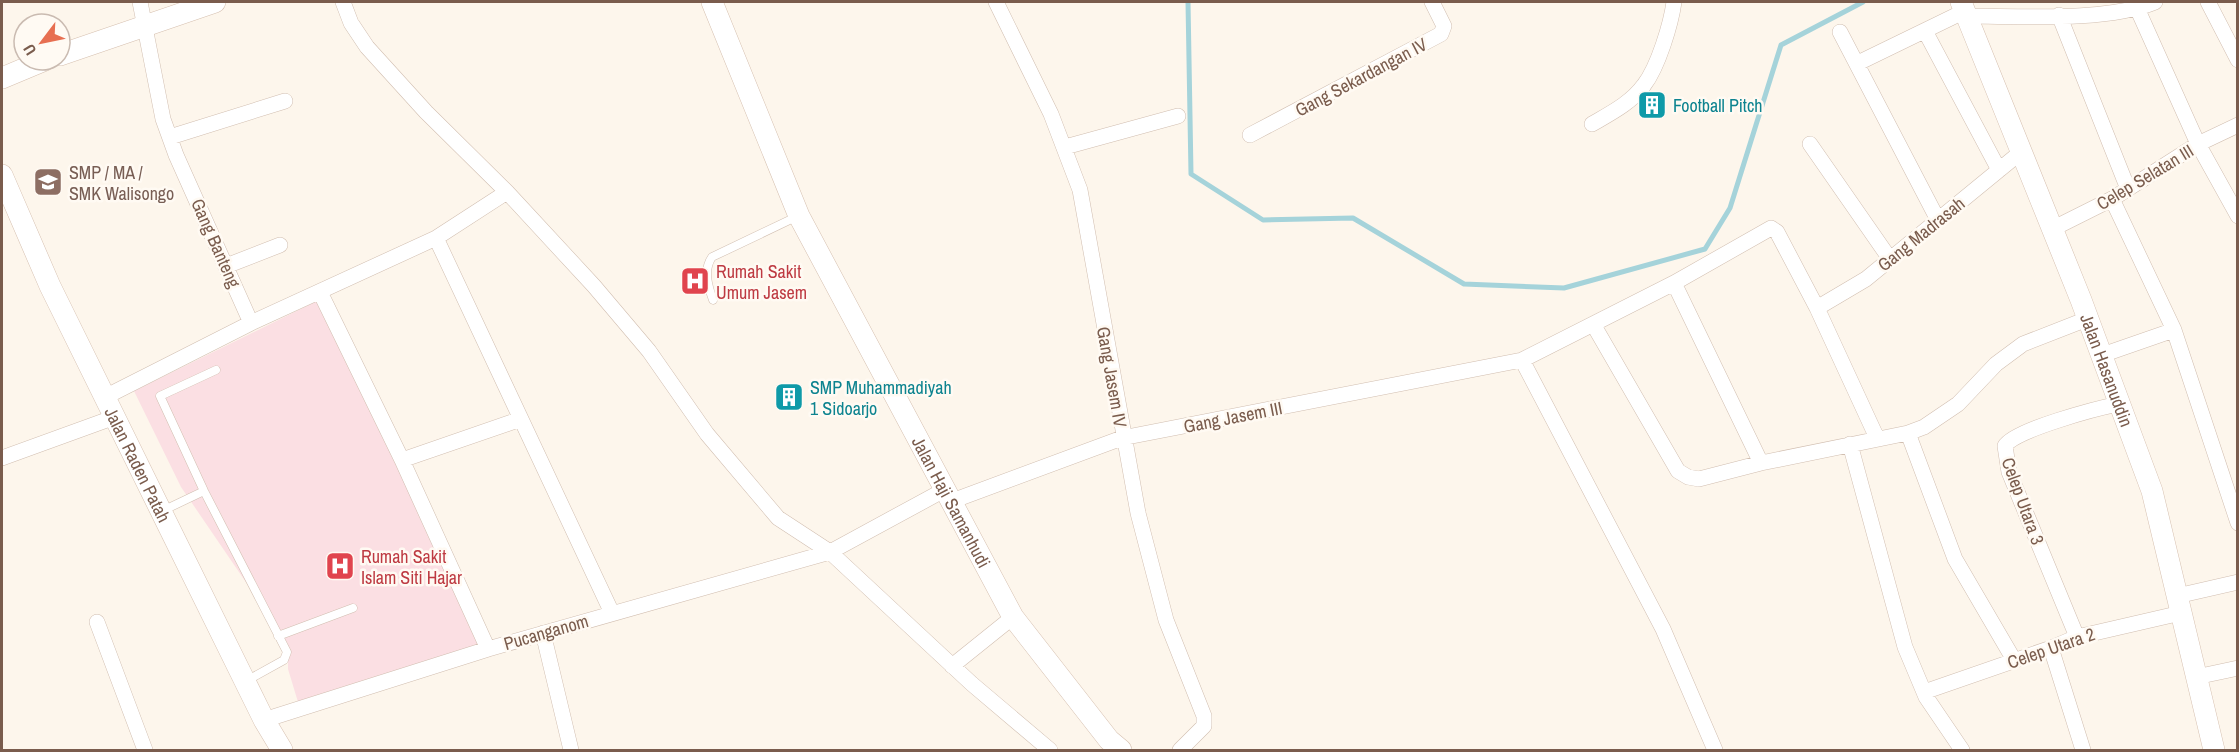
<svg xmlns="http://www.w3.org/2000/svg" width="2239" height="752" font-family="'Archivo Narrow',sans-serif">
<rect width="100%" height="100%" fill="#fdf6ec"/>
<path fill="#fbdfe3" d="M319,300L483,647L298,702L288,669V644L181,487L134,391Z"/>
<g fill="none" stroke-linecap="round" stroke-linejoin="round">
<path stroke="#a5d3da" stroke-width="5" d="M1188,2L1191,174L1263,220L1353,218L1464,284L1564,288L1705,249L1730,208L1781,45L1863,2"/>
<g stroke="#d1beb0" stroke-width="9">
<path id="lane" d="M713,300C708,286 703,270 712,257L798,216
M216,370L160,396L204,491L287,652L284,660L246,681
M162,511L204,491
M278,636L353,608"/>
</g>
<g stroke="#d1beb0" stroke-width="16">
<path id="street" d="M140,2L163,119L176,155L251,323
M343,2L351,23L367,47L426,112L507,192L594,286L649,351L707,434L778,518L830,552L972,684L1050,750
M996,2L1051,114L1080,190L1138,513L1166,620L1204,716V726L1180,750
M2208,2L2238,60
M2137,8L2198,144L2238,216
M2059,15L2128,189
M1967,16C2021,16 2106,22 2155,2
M1925,31L1999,170
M1840,32L1938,220
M1858,63L1965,11
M1592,124C1611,113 1631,103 1644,85C1658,67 1671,24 1674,2
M1250,135L1441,34L1444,26L1432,2
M170,137L285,101
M1810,144L1890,259
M1065,147L1178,116
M2112,199L2174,330L2238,523
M2052,229L2112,199L2198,144L2238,125
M436,238L612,613
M226,266L280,245
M1674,283L1761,463
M320,292L402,460L488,649
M1817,308L1866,279L2021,152
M1593,324L1678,471L1688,477L1699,479L1761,463L1908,433L1924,427L1958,404L1996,364L2023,344L2087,319
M2102,355L2174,330
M1522,360L1663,629L1715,750
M105,397L251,323L436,238L507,192
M1908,433L1955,559L2014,660
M1850,444L1905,647L1926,697L1962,750
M2,458L115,417
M402,460L521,419
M952,501L1122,438L1522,360L1674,283L1771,228L1777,232L1817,308L1877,438
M2177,596L2238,582
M97,622L145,750
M543,633L571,750
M2077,637L2009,472L2005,446C2014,430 2098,408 2119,404
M2051,648L2083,750
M952,666L1013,617
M2196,677L2238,668
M1924,692L2051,648L2077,637L2181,613
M264,720L488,649L830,552L946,489"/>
</g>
<g stroke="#d6c0b0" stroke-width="22">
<g id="secondary">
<path id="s1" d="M712,2L799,216L1013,617L1109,740L1121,750"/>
<path id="s2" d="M1961,2L2081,300L2152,491L2214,750"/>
<path d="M60,55L215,2"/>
<path d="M2,78L45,60"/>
<path id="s3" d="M2,175L50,286L264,720L282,750"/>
</g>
</g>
<use href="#lane" stroke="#fff" stroke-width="8"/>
<use href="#street" stroke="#fff" stroke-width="15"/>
<use href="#secondary" stroke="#fff" stroke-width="21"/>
</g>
<defs>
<g id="building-square" transform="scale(1.5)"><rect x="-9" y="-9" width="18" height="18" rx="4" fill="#0f9aa8" stroke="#fffaf3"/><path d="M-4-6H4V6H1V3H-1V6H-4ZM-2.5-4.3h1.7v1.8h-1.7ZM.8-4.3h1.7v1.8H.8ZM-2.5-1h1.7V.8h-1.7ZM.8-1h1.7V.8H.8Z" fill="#fff"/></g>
<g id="school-square" transform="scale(1.5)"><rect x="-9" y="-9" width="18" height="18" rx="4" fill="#8d6e63" stroke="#fffaf3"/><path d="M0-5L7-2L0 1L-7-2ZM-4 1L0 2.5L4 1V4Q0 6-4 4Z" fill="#fff"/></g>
<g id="hospital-square" transform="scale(1.5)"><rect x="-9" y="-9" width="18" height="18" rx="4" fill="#e0444e" stroke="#fffaf3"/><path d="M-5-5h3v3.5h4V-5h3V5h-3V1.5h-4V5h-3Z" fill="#fff"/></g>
</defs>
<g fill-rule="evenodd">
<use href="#building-square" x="1652" y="105"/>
<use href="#school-square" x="48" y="182"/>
<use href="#hospital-square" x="695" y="281"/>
<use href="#building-square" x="789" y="397"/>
<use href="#hospital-square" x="340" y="566"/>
</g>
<g text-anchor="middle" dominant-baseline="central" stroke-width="5" stroke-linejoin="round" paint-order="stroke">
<g font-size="18" fill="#7a5c4d" stroke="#fffaf3">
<text transform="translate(1361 77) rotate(-28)">Gang Sekardangan IV</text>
<text transform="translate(2145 177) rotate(-31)">Celep Selatan III</text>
<text transform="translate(1921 234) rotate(-39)">Gang Madrasah</text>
<text transform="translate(216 243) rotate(66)">Gang Banteng</text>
<text stroke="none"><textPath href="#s2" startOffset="396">Jalan Hasanuddin</textPath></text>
<text transform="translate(1112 377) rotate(80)">Gang Jasem IV</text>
<text transform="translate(1233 417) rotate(-11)">Gang Jasem III</text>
<text stroke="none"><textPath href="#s3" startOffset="320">Jalan Raden Patah</textPath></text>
<text stroke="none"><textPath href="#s1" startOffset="555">Jalan Haji Samanhudi</textPath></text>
<text transform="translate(2023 501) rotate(70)">Celep Utara 3</text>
<text transform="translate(546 632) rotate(-16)">Pucanganom</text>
<text transform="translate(2051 648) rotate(-19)">Celep Utara 2</text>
</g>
<g font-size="18" fill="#0d838f" stroke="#fffaf3" text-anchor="start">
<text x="1673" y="105">Football Pitch</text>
<text x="810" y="387">SMP Muhammadiyah<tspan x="810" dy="21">1 Sidoarjo</tspan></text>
</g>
<g font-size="18" fill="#785e54" stroke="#fffaf3" text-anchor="start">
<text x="69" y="172">SMP / MA /<tspan x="69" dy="21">SMK Walisongo</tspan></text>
</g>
<g font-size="18" fill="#be3a42" stroke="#fffaf3" text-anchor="start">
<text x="716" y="271">Rumah Sakit<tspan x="716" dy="21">Umum Jasem</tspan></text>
<text x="361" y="556">Rumah Sakit<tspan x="361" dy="21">Islam Siti Hajar</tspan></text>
</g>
</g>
<rect width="2239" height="752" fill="none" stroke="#7a5c4d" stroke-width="6"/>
<g transform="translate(42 42) rotate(238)"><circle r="28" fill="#fffaf3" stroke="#cabbb1" stroke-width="1.5"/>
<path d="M0-4.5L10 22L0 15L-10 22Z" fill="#e76f51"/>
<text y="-9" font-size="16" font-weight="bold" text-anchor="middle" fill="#7a5c4d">U</text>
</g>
</svg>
